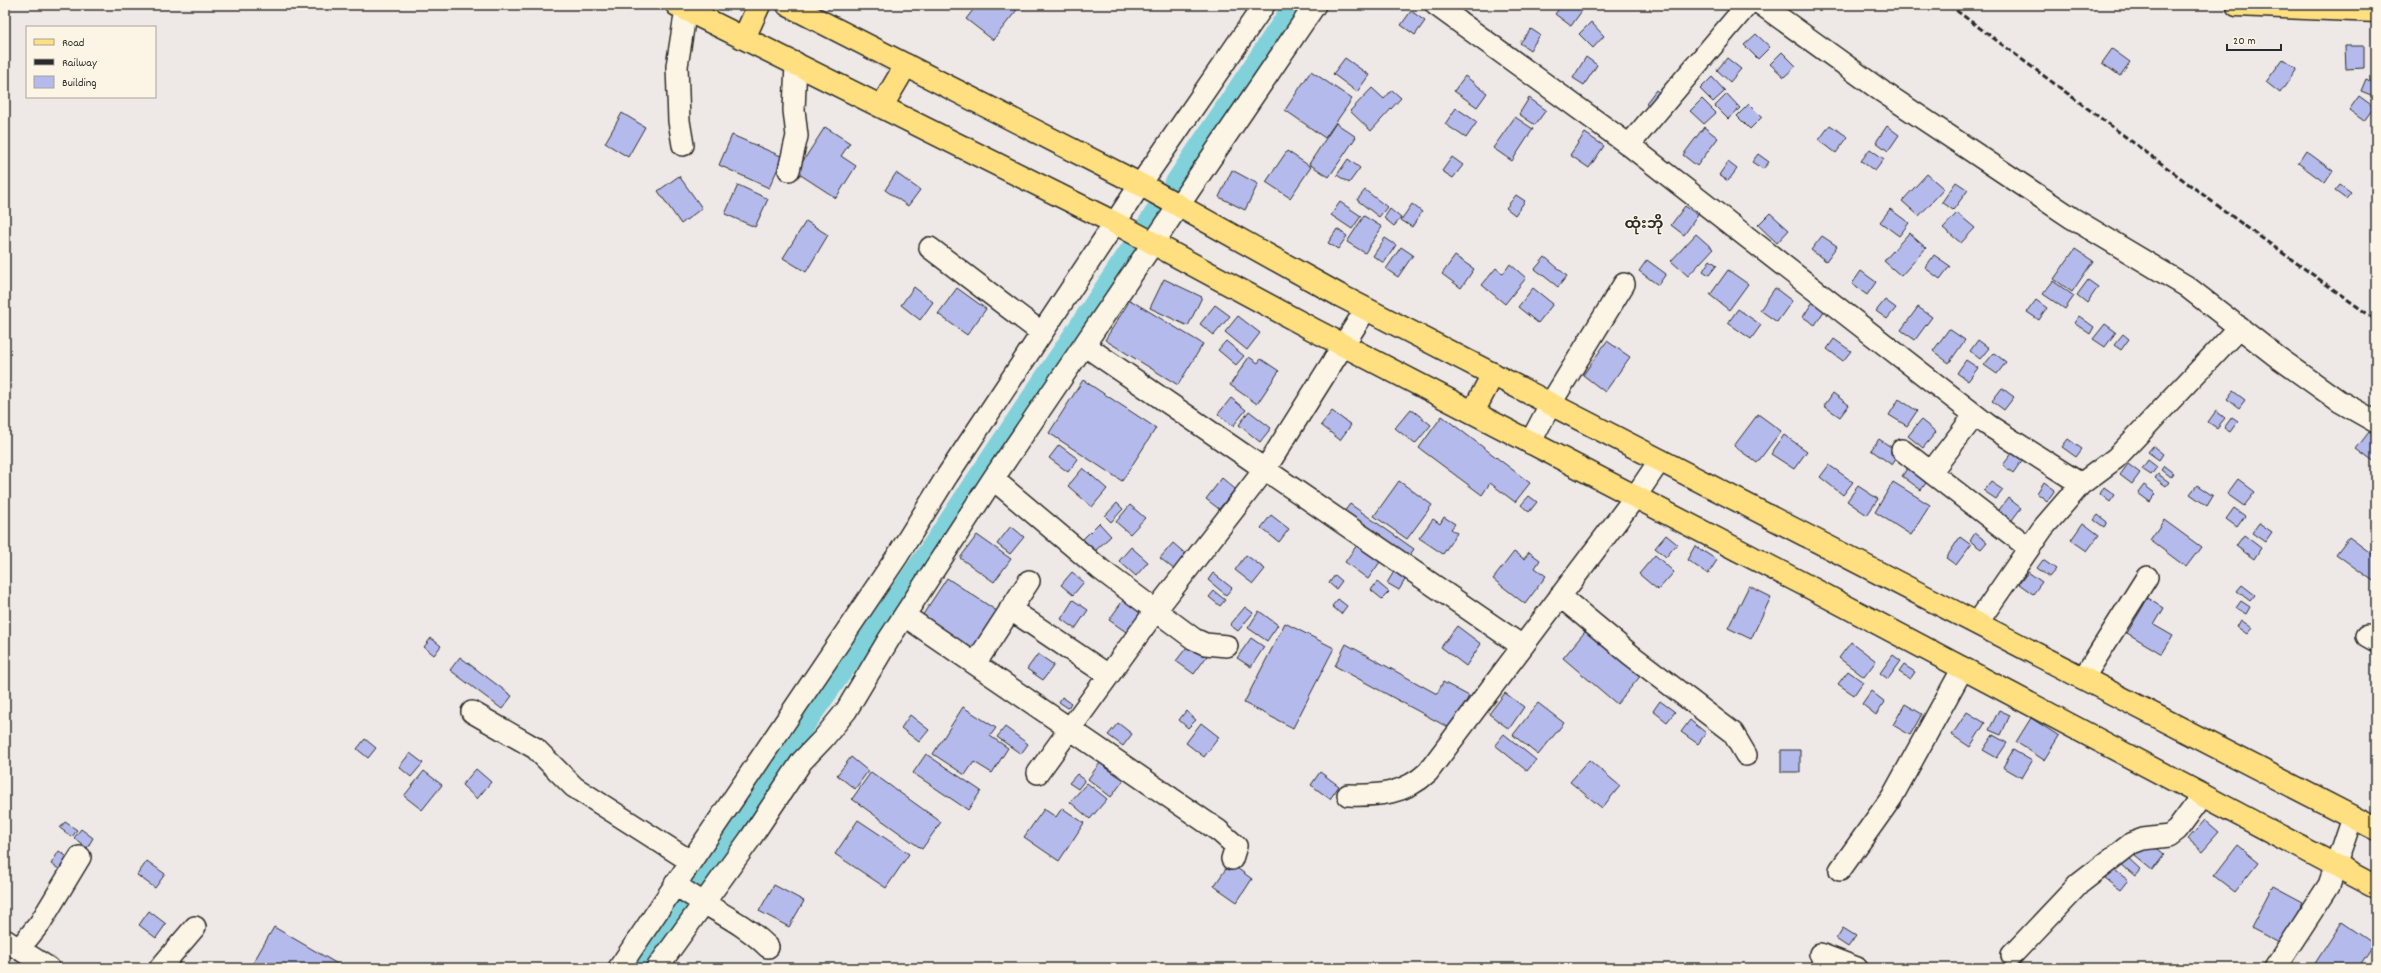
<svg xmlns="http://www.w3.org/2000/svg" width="2381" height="973" font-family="Dekko,'Noto Sans Myanmar',sans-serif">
<rect width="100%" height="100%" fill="#eee9e6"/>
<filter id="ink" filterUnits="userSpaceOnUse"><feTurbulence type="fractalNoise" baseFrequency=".025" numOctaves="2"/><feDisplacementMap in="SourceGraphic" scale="8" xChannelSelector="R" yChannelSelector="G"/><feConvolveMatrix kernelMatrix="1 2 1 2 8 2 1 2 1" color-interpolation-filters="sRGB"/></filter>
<g filter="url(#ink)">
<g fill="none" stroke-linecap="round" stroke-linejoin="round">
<path stroke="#81d1db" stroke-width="19" d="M638,968L703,871L923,558L1293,5"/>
</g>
<path fill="#b4bbec" stroke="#2b2b2b" d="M977,5H1019L1020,6L993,40L966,19Z
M1562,5H1586L1571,26L1555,14Z
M1411,11L1425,21L1415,35L1401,25Z
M1591,22L1604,36L1593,48L1579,34Z
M1531,29L1540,35L1530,50L1520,43Z
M1756,34L1770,47L1758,59L1744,45Z
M2345,46H2364V68L2346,69Z
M2112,49L2130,62L2120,76L2102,63Z
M1782,52L1796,66L1784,77L1770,64Z
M1586,57L1597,65L1584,85L1573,78Z
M1345,58L1369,75L1357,92L1333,74Z
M1727,58L1741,69L1730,82L1717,70Z
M2283,59L2297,69L2280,93L2266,82Z
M1311,71L1352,99L1325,138L1285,110Z
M1465,76L1487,93L1477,107L1454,91Z
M1712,77L1725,91L1713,102L1700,89Z
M2366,79L2376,83V97L2361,91Z
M1372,88L1384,99L1392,90L1401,98L1371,131L1350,111Z
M1656,90L1666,98L1656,110L1646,103Z
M1727,94L1740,108L1728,119L1715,106Z
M2359,96L2374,107L2364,121L2349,110Z
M1529,98L1546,110L1535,125L1519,114Z
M1702,99L1716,113L1704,124L1690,111Z
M1749,104L1762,117L1750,129L1737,116Z
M1456,108L1477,122L1466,138L1445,124Z
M622,113L645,127L628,157L605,143Z
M1515,117L1533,129L1512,161L1493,148Z
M1336,123L1356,137L1329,177L1309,164Z
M1830,125L1848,137L1836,153L1819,140Z
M1887,126L1899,135L1888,151L1876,142Z
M825,127L850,143L841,156L856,166L836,198L796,172Z
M1704,127L1718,138L1697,166L1683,155Z
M1585,133L1604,146L1589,168L1570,155Z
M732,135L783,157L769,188L719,165Z
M1870,149L1884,159L1875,171L1861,161Z
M1287,151L1311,167L1290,198L1266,182Z
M2306,151L2333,171L2325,183L2298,163Z
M1758,154L1769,162L1763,169L1752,162Z
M1452,157L1463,165L1453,178L1442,171Z
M1348,159L1360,168L1349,183L1337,175Z
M1728,162L1737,169L1728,181L1719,175Z
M1232,170L1258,184L1245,210L1219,197Z
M896,173L920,190L908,206L885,190Z
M1927,174L1944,189L1919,216L1902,201Z
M679,176L702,208L681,224L658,191Z
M1956,182L1968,190L1953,210L1942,202Z
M738,185L768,199L755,227L725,214Z
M2340,185L2351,193L2346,199L2335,191Z
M1365,190L1387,207L1379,217L1357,200Z
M1516,195L1525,201L1515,215L1506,208Z
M1340,202L1361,216L1352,229L1331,215Z
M1412,204L1422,212L1412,227L1401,220Z
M1685,206L1698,215L1684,235L1671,225Z
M1390,209L1401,218L1394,226L1384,218Z
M1890,209L1909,223L1899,236L1880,222Z
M1770,213L1789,230L1777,243L1758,225Z
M1957,213L1975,228L1961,243L1943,228Z
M1364,216L1382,227L1365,253L1347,242Z
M806,221L828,235L806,272L783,258Z
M1337,229L1347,236L1338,249L1328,243Z
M1909,233L1926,248L1901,276L1884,261Z
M1696,234L1713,249L1688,276L1671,261Z
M1822,236L1837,246L1826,261L1811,250Z
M1385,238L1396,245L1384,263L1373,256Z
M1401,247L1413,255L1398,277L1386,269Z
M2075,249L2093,261L2072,292L2054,279Z
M1934,255L1950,266L1940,279L1925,268Z
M1455,256L1474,269L1461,288L1442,274Z
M1545,257L1567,276L1558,287L1535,269Z
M1647,260L1666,274L1658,285L1639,271Z
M1710,260L1717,265L1709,275L1703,271Z
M1510,264L1526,278L1505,304L1482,285L1496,268L1503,274Z
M1728,270L1748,284L1729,310L1710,295Z
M1861,271L1876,282L1867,295L1852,284Z
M1164,279L1202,297L1188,326L1150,308Z
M2088,280L2098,287L2087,303L2077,295Z
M2053,281L2074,296L2065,309L2043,294Z
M914,287L933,302L920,320L901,305Z
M957,288L986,309L967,335L938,314Z
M1533,288L1553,304L1538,323L1518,307Z
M1775,288L1792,301L1777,322L1760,310Z
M1130,300L1203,344L1178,385L1105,340Z
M1814,300L1826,308L1815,325L1803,317Z
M1885,300L1896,308L1887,319L1876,311Z
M2036,300L2047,308L2039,320L2027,312Z
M1215,305L1230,316L1214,335L1200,324Z
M1918,307L1932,317L1915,340L1901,330Z
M1738,309L1761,325L1751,339L1728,323Z
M1238,316L1260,333L1247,350L1225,332Z
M2079,316L2094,327L2090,334L2074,323Z
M2105,324L2116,332L2105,347L2093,339Z
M1949,329L1965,340L1949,363L1933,351Z
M2123,334L2129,339L2121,350L2114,345Z
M1834,339L1851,351L1843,361L1827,349Z
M1978,340L1989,348L1980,359L1970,351Z
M1226,341L1244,356L1236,365L1218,350Z
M1607,341L1630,357L1605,392L1583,375Z
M1994,353L2006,362L1997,374L1984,365Z
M1249,357L1258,363L1261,359L1279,371L1257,404L1230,385Z
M1966,360L1978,368L1968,381L1957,373Z
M1083,380L1156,428L1122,481L1049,433Z
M2002,388L2014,397L2004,410L1992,401Z
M2233,391L2245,400L2239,408L2227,399Z
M1833,393L1849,405L1840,417L1824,406Z
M1231,398L1246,410L1233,426L1218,414Z
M1899,399L1917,411L1907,426L1889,415Z
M1411,409L1431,425L1415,444L1395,428Z
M1249,411L1271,428L1260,442L1239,425Z
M1332,411L1351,425L1340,440L1321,425Z
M2216,411L2225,418L2217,428L2208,422Z
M1758,414L1781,431L1757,463L1734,446Z
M1442,416L1530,483L1515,502L1490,483L1482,495L1419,448Z
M2232,417L2238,421L2230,432L2224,428Z
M1921,420L1936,432L1923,448L1908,436Z
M2369,432L2376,438V464L2356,449Z
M1784,435L1807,451L1794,469L1771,454Z
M1879,439L1900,453L1892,465L1871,450Z
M2068,439L2082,449L2076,457L2062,447Z
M1059,445L1078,459L1068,472L1049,458Z
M2153,446L2163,454L2159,460L2148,452Z
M2013,452L2023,459L2013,473L2003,465Z
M2148,460L2157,467L2151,475L2142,469Z
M1912,462L1931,476L1921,490L1902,476Z
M2128,464L2140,473L2132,484L2120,475Z
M1829,465L1853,482L1843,495L1820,477Z
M2164,466L2173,473L2170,477L2161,470Z
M1083,468L1107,489L1092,507L1068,486Z
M2158,474L2169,482L2166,486L2155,478Z
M1222,478L1235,489L1219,509L1206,499Z
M2238,479L2255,492L2244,506L2227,494Z
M1399,481L1432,505L1407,539L1374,516Z
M1893,482L1930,505L1911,535L1875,512Z
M1991,482L2003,490L1996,499L1984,491Z
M2044,482L2055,490L2047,501L2037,493Z
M2144,485L2156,494L2150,502L2138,493Z
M2197,485L2213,496L2207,506L2190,494Z
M1858,486L1878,499L1867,515L1847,501Z
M2104,487L2115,495L2110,502L2100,494Z
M1529,496L1537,502L1529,512L1521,505Z
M2008,498L2021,508L2009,524L1996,514Z
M1117,503L1123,509L1111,522L1105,516Z
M1350,504L1414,549L1405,562L1341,516Z
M1130,505L1145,518L1130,534L1116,522Z
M2234,508L2245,516L2237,527L2226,519Z
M1271,515L1289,529L1279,542L1261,528Z
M2098,515L2107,522L2104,527L2094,520Z
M1444,517L1455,524L1451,529L1457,533L1443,554L1419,538L1433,519L1440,524Z
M2164,520L2201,547L2186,567L2150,540Z
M1099,523L1111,536L1095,551L1083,539Z
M2083,523L2099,535L2087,551L2071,540Z
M2259,523L2272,532L2265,542L2252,533Z
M1011,526L1024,537L1010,554L997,544Z
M1975,533L1987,542L1981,549L1970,541Z
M977,535L1011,559L994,582L960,558Z
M1666,535L1677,544L1666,557L1655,548Z
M2244,535L2261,548L2254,559L2236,546Z
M1960,537L1971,545L1956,565L1946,558Z
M2349,537L2376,557V583L2336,554Z
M1173,543L1188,556L1175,570L1160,558Z
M1357,545L1380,562L1368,579L1345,562Z
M1695,546L1717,560L1708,574L1687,560Z
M1131,547L1148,562L1136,576L1119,561Z
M1514,552L1524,559L1529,552L1540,560L1535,568L1546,576L1525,604L1493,579Z
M1246,555L1265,569L1253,584L1235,570Z
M1655,555L1674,572L1658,590L1639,574Z
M2043,560L2056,569L2049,577L2037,568Z
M1395,570L1406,578L1399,590L1387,583Z
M1072,572L1084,582L1073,595L1061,585Z
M2028,572L2042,582L2033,594L2019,584Z
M1213,573L1232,588L1226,595L1208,580Z
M1335,575L1342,581L1336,589L1329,583Z
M947,578L1003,615L978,653L922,616Z
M1377,582L1389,592L1382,599L1371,590Z
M2242,585L2255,595L2250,601L2237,591Z
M1749,586L1771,597L1751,639L1728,628Z
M1214,591L1225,600L1220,606L1209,597Z
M2148,598L2164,608L2154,625L2173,636L2162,654L2127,633Z
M1124,599L1143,613L1129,634L1109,620Z
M1338,599L1347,606L1341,614L1332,606Z
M1073,600L1088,610L1075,629L1061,619Z
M2241,601L2250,607L2246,614L2236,608Z
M1245,607L1253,613L1238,631L1230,625Z
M1259,611L1278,625L1267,641L1248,628Z
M2241,620L2252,628L2247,634L2237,627Z
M1285,623L1334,648L1293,728L1244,703Z
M1457,626L1481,644L1466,666L1441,647Z
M1589,627L1643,673L1617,704L1563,658Z
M431,638L441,646L434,655L424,647Z
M1251,638L1264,647L1251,667L1237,658Z
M1851,642L1876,661L1864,677L1839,658Z
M1190,643L1207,656L1194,674L1176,661Z
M1346,644L1437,694L1443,682L1469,696L1451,729L1335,666Z
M1038,654L1054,665L1043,680L1027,669Z
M1893,655L1901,661L1888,679L1880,673Z
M460,657L512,696L502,709L450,670Z
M1904,665L1915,672L1910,679L1899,672Z
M1848,671L1863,682L1854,695L1838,684Z
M1871,691L1885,702L1876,715L1862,704Z
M1505,693L1524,707L1509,729L1489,714Z
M1062,697L1071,703L1068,708L1059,702Z
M1660,701L1675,712L1667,722L1653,711Z
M1538,703L1564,723L1538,755L1513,735Z
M1905,704L1922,714L1910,735L1893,725Z
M963,707L996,728L990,736L1008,748L992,773L974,762L965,775L933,754Z
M1999,710L2010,715L2001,735L1989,730Z
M1186,711L1196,720L1188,728L1179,720Z
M1967,712L1985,723L1970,747L1952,735Z
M910,715L929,730L919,742L901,728Z
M2031,718L2059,736L2044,760L2016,742Z
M1690,720L1706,733L1698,744L1681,732Z
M1118,723L1132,734L1123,746L1108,735Z
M1201,723L1219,737L1204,757L1186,743Z
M1005,727L1028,744L1021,754L997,737Z
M1504,734L1536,760L1527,771L1495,745Z
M1993,735L2007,743L1997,758L1983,750Z
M365,739L376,748L368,758L357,749Z
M1781,750H1800V772H1781Z
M2013,750L2032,761L2022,778L2003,767Z
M410,753L423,763L411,777L399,767Z
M926,754L981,791L968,810L913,773Z
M851,757L868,771L855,789L837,775Z
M1103,759L1126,777L1111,797L1088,779Z
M1589,760L1620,786L1602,808L1570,782Z
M476,769L491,782L477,799L462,785Z
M424,771L442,785L422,810L404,796Z
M871,772L941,822L922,849L852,799Z
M1320,772L1339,786L1330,799L1311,785Z
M1077,774L1085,780L1078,789L1069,783Z
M1087,783L1107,799L1090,819L1070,802Z
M1062,808L1084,823L1059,861L1024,837L1044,809L1056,817Z
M858,820L909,854L886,888L835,854Z
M2205,820L2219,832L2202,851L2188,839Z
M65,822L77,830L72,837L60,828Z
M81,829L93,838L87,848L74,838Z
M2147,840L2164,854L2152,870L2135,856Z
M2238,845L2259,862L2235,892L2214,876Z
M59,851L70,859L62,871L51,864Z
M2128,857L2141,869L2135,876L2121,864Z
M147,861L165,874L155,888L137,875Z
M1230,863L1252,879L1237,902L1214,886Z
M2113,869L2128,880L2120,890L2105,879Z
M774,885L804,901L789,927L759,911Z
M2273,886L2303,902L2281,944L2251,928Z
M149,911L166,924L156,938L139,925Z
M2342,922L2374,944L2358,968H2312Z
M274,927L341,966L339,968H250Z
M1843,928L1856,936L1848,947L1836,939Z"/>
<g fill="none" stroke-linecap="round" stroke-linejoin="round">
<g stroke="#2b2b2b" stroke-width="24">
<path id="minor" d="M1436,5L1629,145L1988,425L2081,484
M1762,5L1880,90L2072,218L2186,286L2276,356L2339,401L2376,422
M683,145L679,121L677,66L686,9
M1629,145L1747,5
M789,170L797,136L794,110L796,63
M930,248L1042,333
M1084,345L1522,646
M1530,443L1551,403L1624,284
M1902,450L2029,548
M1931,472L1975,415
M993,479L1100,569L1194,639L1205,644L1227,646
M1560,596L1631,655L1733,733L1746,755
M1010,609L1108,675
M905,616L1219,831L1236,846L1232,859
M1978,622L2043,528L2081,484L2116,458L2240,327
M2367,636L2376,641
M975,664L1029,581
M2084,677L2147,577
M472,712L535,748L574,787L690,861
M1038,773L1156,610L1266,468L1366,309
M1348,795C1378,796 1405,794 1428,772L1635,497L1660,460
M1840,870L1892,797L1963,668
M675,884C705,907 741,920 768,947
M5,940L49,968
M19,949L40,923L80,857
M1820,954L1857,968
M2012,955L2079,884L2132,843L2143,839L2169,836L2177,830L2203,795
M160,968L195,927
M619,968L898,555L947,476L1140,185L1264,5
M657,968L750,839L802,761L823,739L846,711L889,639L993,479L1315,5
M2275,968L2329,885L2352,817"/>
</g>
<g stroke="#2b2b2b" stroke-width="25">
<path id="major" d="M677,5L1123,227L1314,330L1813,589L2376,887
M788,5L1147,188L1339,295L2376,829"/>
</g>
<g stroke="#2b2b2b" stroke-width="25">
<path id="highway" d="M2237,5L2376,11
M744,38L759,5
M882,106L906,65
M1473,412L1493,374"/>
</g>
<use href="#minor" stroke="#fcf5e5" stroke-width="21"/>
<use href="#major" stroke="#ffdf80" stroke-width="22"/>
<use href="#highway" stroke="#ffdf80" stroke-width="22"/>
<path stroke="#2b2b2b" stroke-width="3" stroke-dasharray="6 3" stroke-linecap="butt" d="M1949,5L2245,226L2376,320"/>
</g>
</g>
<g text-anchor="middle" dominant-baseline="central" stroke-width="3" stroke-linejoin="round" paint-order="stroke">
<g font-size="15" font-weight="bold" fill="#2b2b2b" stroke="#fcf5e5">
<text x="1644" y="225">ထုံးဘို</text>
</g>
</g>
<rect width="2381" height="973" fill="none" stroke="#fcf5e5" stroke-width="20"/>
<rect x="10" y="10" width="2361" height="953" fill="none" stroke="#2b2b2b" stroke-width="1.5" filter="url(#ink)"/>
<rect x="26" y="26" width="130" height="72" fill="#fcf5e5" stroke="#a8a49b"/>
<rect x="34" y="39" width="20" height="6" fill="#ffdf80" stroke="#a8a49b"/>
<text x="62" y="46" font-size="12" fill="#2b2b2b">Road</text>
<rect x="34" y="59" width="20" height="6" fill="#2b2b2b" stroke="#a8a49b"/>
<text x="62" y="66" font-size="12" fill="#2b2b2b">Railway</text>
<rect x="34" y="76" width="20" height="12" fill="#b4bbec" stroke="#a8a49b"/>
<text x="62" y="86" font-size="12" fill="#2b2b2b">Building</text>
<path d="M2227 44v6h54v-6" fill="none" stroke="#2b2b2b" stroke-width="2"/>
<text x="2233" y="44" font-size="12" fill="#2b2b2b" stroke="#fcf5e5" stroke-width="3" paint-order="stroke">20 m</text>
</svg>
